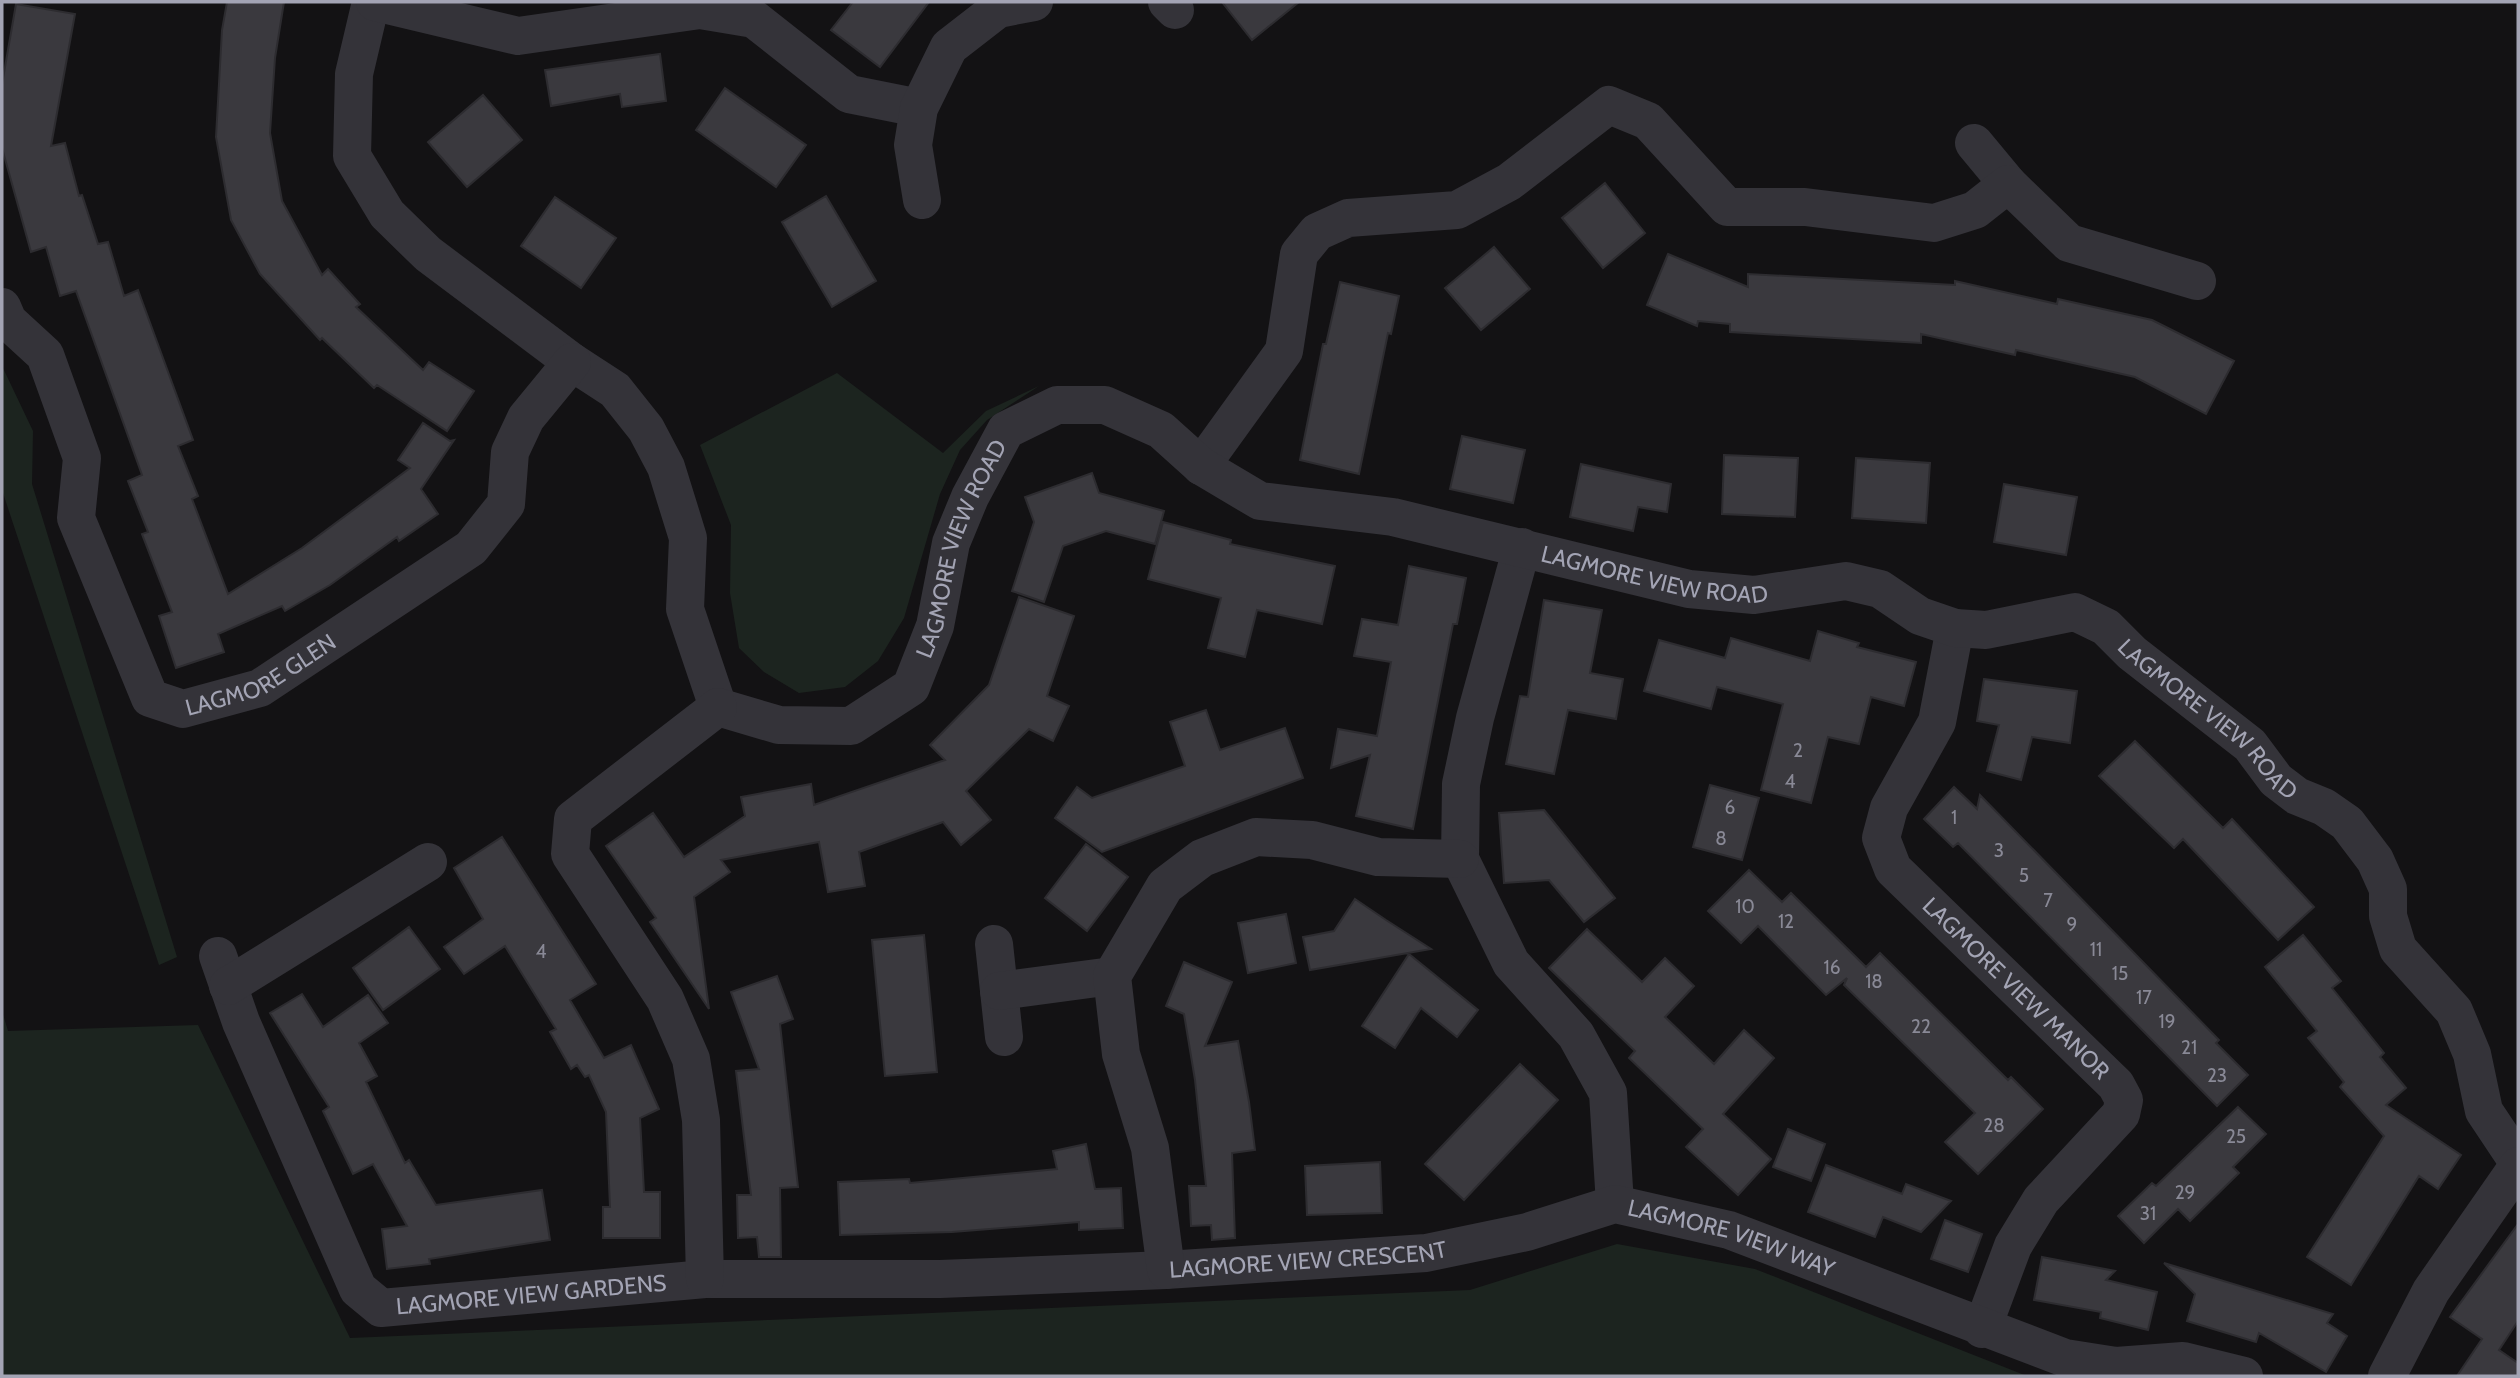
<svg xmlns="http://www.w3.org/2000/svg" width="2520" height="1378" font-family="Cabin,sans-serif">
<rect width="100%" height="100%" fill="#131214"/>
<path fill="#1c241f" d="M2,366L33,431L32,484L177,957L159,965L2,490Z
M837,373L943,453L986,411L1039,386L987,420L960,450L940,494L904,618L878,661L845,687L799,693L764,672L739,648L730,593L731,525L700,445Z
M2,1011L8,1031L198,1025L350,1338L1470,1290L1617,1244L1755,1269L2027,1376H2Z"/>
<path fill="#3a393e" stroke="#2d2c30" stroke-width="2" d="M227,2H284L275,58L270,133L282,201L322,275L328,269L360,304L356,307L423,370L429,362L474,391L447,431L377,385L374,388L322,338L320,340L260,274L231,220L216,137L222,30Z
M853,2H929L880,67L831,30Z
M1222,2H1299L1252,40Z
M16,4L75,14L51,146L65,143L79,196L82,195L98,244L108,242L124,296L138,290L193,440L178,446L198,496L192,499L228,594L302,548L410,468L398,460L423,423L450,441L454,440L421,489L438,514L399,541L397,537L330,585L285,611L282,606L218,634L224,652L176,668L159,616L172,612L142,534L148,532L128,481L142,475L76,291L60,296L46,247L31,252L2,148V84Z
M660,54L666,101L622,107L620,94L551,106L545,70Z
M725,88L806,145L776,187L696,130Z
M483,95L522,140L467,187L428,142Z
M1605,183L1645,233L1603,268L1562,218Z
M826,196L876,281L832,307L782,222Z
M555,197L616,238L581,288L521,246Z
M1494,247L1530,289L1481,330L1445,288Z
M1668,254L1748,287V274L1955,285V281L2057,304L2058,299L2152,320L2234,361L2206,414L2135,377L2016,350L2015,355L1921,334V343L1730,332V324L1698,321L1697,326L1647,305Z
M1340,282L1399,296L1391,334L1388,333L1359,474L1300,460L1323,344H1326Z
M1462,436L1525,450L1513,503L1450,489Z
M1724,455L1798,458L1795,517L1722,514Z
M1856,458L1930,463L1926,523L1852,518Z
M1581,464L1671,484L1667,512L1638,507L1633,531L1570,517Z
M1092,473L1099,493L1164,511L1155,544L1106,531L1063,546L1044,602L1012,591L1034,522L1025,497Z
M2004,484L2077,497L2066,555L1994,542Z
M1163,522L1231,540L1230,544L1335,566L1322,624L1257,610L1245,657L1208,648L1221,598L1148,579Z
M1409,566L1466,578L1457,624H1453L1413,829L1356,816L1370,755L1331,768L1338,729L1377,736L1391,662L1354,656L1362,619L1398,625Z
M1019,597L1074,616L1047,696L1069,706L1053,741L1029,729L966,791L991,820L961,845L943,822L859,852L865,886L828,892L819,842L721,860L730,872L694,897L709,1009L650,922L656,918L606,846L653,813L684,857L745,816L741,797L811,784L814,805L945,760L930,745L989,685Z
M1544,600L1602,610L1590,673L1623,679L1616,719L1568,710L1554,774L1506,764L1520,696L1528,697Z
M1818,631L1859,643L1857,647L1916,662L1904,706L1871,697L1859,744L1828,737L1811,803L1761,790L1783,704L1717,687L1711,709L1644,691L1659,640L1725,658L1731,638L1810,661Z
M1984,679L2077,691L2070,743L2032,737L2021,780L1987,771L1999,725L1977,721Z
M1206,710L1220,750L1285,728L1303,778L1102,852L1055,818L1077,787L1092,798L1185,766L1170,722Z
M2135,741L2223,828L2232,819L2314,907L2278,940L2183,839L2174,848L2099,776Z
M1710,785L1759,798L1742,860L1693,847Z
M1954,787L1977,809L1980,795L2219,1040L2216,1043L2248,1075L2217,1106L1958,843L1953,847L1924,819Z
M1544,810L1615,898L1584,922L1549,880L1504,883L1499,813Z
M502,837L596,984L570,1000L604,1058L631,1045L659,1109L640,1118L644,1192H660V1238H603V1207H610L606,1112L589,1075L585,1077L577,1065L571,1069L550,1032L556,1029L505,946L464,974L444,947L483,919L454,868Z
M1086,844L1128,877L1087,931L1045,898Z
M1749,870L1782,902L1791,893L1866,967L1880,953L2008,1080L2011,1077L2043,1109L1978,1174L1945,1142L1975,1113L1844,985L1847,978L1826,995L1758,926L1741,943L1708,911Z
M1355,899L1386,920L1431,949L1310,970L1303,937L1334,931Z
M1286,914L1296,963L1248,973L1238,923Z
M409,927L440,969L383,1010L353,968Z
M1587,929L1642,982L1665,958L1694,986L1665,1017L1714,1064L1744,1030L1774,1058L1723,1114L1771,1159L1738,1195L1686,1147L1703,1129L1629,1058L1635,1051L1549,968Z
M924,935L937,1072L885,1076L872,940Z
M2303,935L2341,981L2332,988L2384,1053L2380,1057L2406,1088L2386,1105L2461,1155L2438,1189L2419,1176L2351,1285L2307,1257L2384,1136L2340,1087L2344,1082L2308,1038L2317,1031L2265,967Z
M1409,954L1478,1010L1457,1037L1421,1008L1395,1048L1362,1026Z
M1184,962L1232,982L1205,1046L1238,1041L1249,1102L1255,1150L1232,1153L1235,1238L1212,1240L1211,1225L1191,1226L1189,1186H1206L1195,1080L1184,1014L1166,1006Z
M777,976L793,1019L780,1024L798,1187L780,1188L781,1257H759L757,1237L738,1238L737,1195H751L736,1071L759,1069L731,992Z
M302,994L323,1027L368,995L388,1023L359,1043L377,1076L366,1082L405,1163L409,1160L436,1205L542,1190L550,1240L429,1259L430,1264L387,1269L382,1229L407,1226L373,1164L353,1174L323,1111L329,1107L270,1013Z
M1520,1064L1558,1100L1464,1200L1425,1164Z
M2238,1107L2266,1134L2233,1167L2239,1173L2190,1221L2178,1209L2144,1243L2118,1216L2152,1183L2156,1186Z
M1788,1129L1825,1144L1811,1181L1773,1167Z
M1086,1144L1095,1189L1121,1188L1123,1228L1079,1230V1222L952,1232L840,1235L838,1182L909,1179L910,1183L1057,1169L1053,1151Z
M1380,1162L1382,1213L1307,1215L1305,1166Z
M1826,1165L1902,1194L1906,1184L1951,1201L1921,1232L1883,1217L1875,1237L1808,1212Z
M1945,1220L1982,1234L1968,1272L1931,1259Z
M2518,1224V1321L2499,1350L2518,1363V1376H2457L2482,1339L2450,1317Z
M2042,1257L2115,1271L2106,1280L2157,1292L2148,1330L2100,1318L2101,1312L2034,1300Z
M2164,1263L2333,1314L2327,1323L2347,1336L2326,1372L2259,1333L2256,1342L2187,1321L2195,1294Z"/>
<g fill="none" stroke-linecap="round" stroke-linejoin="round">
<g stroke="#343339" stroke-width="38">
<path d="M371,2L354,74L352,156L387,214L428,254L572,362L615,390L646,429L666,467L688,538L685,609L718,707"/>
<path d="M375,2L518,36L700,10L754,19L849,94L919,108"/>
<path d="M1167,2L1175,10"/>
<path d="M1974,143L2008,184"/>
<path d="M922,200L913,145L919,108L949,47L998,9L1034,2"/>
<path id="s1" d="M2,307L8,321L45,355L82,458L76,518L150,698L183,709L260,688L471,548L506,504L510,452L526,418L572,362"/>
<path d="M1201,466L1284,351L1299,254L1317,232L1348,218L1457,210L1509,182L1609,105L1648,121L1727,207H1805L1934,223L1975,210L2008,184L2069,243L2197,281"/>
<path d="M1522,547L1475,718L1461,784L1460,859L1511,963L1576,1035L1608,1093L1615,1204"/>
<path id="s2" d="M1955,628L1937,722L1889,808L1881,838L1893,869L2116,1085L2124,1100L2121,1114L2041,1200L2013,1246L1982,1329"/>
<path id="s3" d="M718,707L779,725L851,726L911,687L935,626L951,543L970,497L1006,430L1057,405H1105L1161,430L1201,466L1260,501L1393,517L1689,589L1754,595L1846,581L1880,589L1920,616L1955,628L1986,630L2075,612L2106,627L2132,653L2250,745L2276,780L2297,796L2324,807L2347,823L2375,860L2388,889V916L2398,949L2454,1011L2472,1054L2484,1111L2518,1162"/>
<path d="M994,944L1004,1037"/>
<path id="s4" d="M218,956L241,1022L358,1289L381,1308L705,1279H940L1166,1270L1426,1253L1527,1232L1615,1204L1729,1230L2065,1358L2116,1366L2183,1361L2244,1376"/>
<path d="M228,986L428,862"/>
<path d="M999,991L1112,976"/>
<path d="M1166,1270L1150,1148L1121,1054L1112,976L1165,886L1202,858L1256,837L1312,840L1378,857L1460,859"/>
<path d="M705,1279L701,1120L691,1059L665,999L570,854L573,819L718,707"/>
<path d="M2387,1376L2431,1291L2518,1166"/>
</g>
</g>
<g text-anchor="middle" dominant-baseline="central" stroke-width="6" stroke-linejoin="round" paint-order="stroke">
<g font-size="19" fill="#898996">
<text x="1798" y="750">2</text>
<text x="1790" y="781">4</text>
<text x="1730" y="807">6</text>
<text x="1954" y="817">1</text>
<text x="1721" y="838">8</text>
<text x="1999" y="850">3</text>
<text x="2024" y="875">5</text>
<text x="2048" y="900">7</text>
<text x="1745" y="906">10</text>
<text x="1786" y="921">12</text>
<text x="2072" y="924">9</text>
<text x="2096" y="949">11</text>
<text x="541" y="951">4</text>
<text x="1832" y="967">16</text>
<text x="2120" y="973">15</text>
<text x="1874" y="981">18</text>
<text x="2144" y="997">17</text>
<text x="2167" y="1021">19</text>
<text x="1921" y="1026">22</text>
<text x="2189" y="1047">21</text>
<text x="2217" y="1075">23</text>
<text x="1994" y="1125">28</text>
<text x="2236" y="1136">25</text>
<text x="2185" y="1192">29</text>
<text x="2148" y="1213">31</text>
</g>
<g font-size="23" fill="#a3a4b4" stroke="#0e0d0f">
<text stroke="none"><textPath href="#s3" startOffset="355">LAGMORE VIEW ROAD</textPath></text>
<text stroke="none"><textPath href="#s3" startOffset="1174">LAGMORE VIEW ROAD</textPath></text>
<text stroke="none"><textPath href="#s1" startOffset="550">LAGMORE GLEN</textPath></text>
<text stroke="none"><textPath href="#s3" startOffset="1783">LAGMORE VIEW ROAD</textPath></text>
<text stroke="none"><textPath href="#s2" startOffset="430">LAGMORE VIEW MANOR</textPath></text>
<text stroke="none"><textPath href="#s4" startOffset="1755">LAGMORE VIEW WAY</textPath></text>
<text stroke="none"><textPath href="#s4" startOffset="1320">LAGMORE VIEW CRESCENT</textPath></text>
<text stroke="none"><textPath href="#s4" startOffset="542">LAGMORE VIEW GARDENS</textPath></text>
</g>
</g>
<rect width="2520" height="1378" fill="none" stroke="#a3a4b4" stroke-width="7"/>
</svg>
